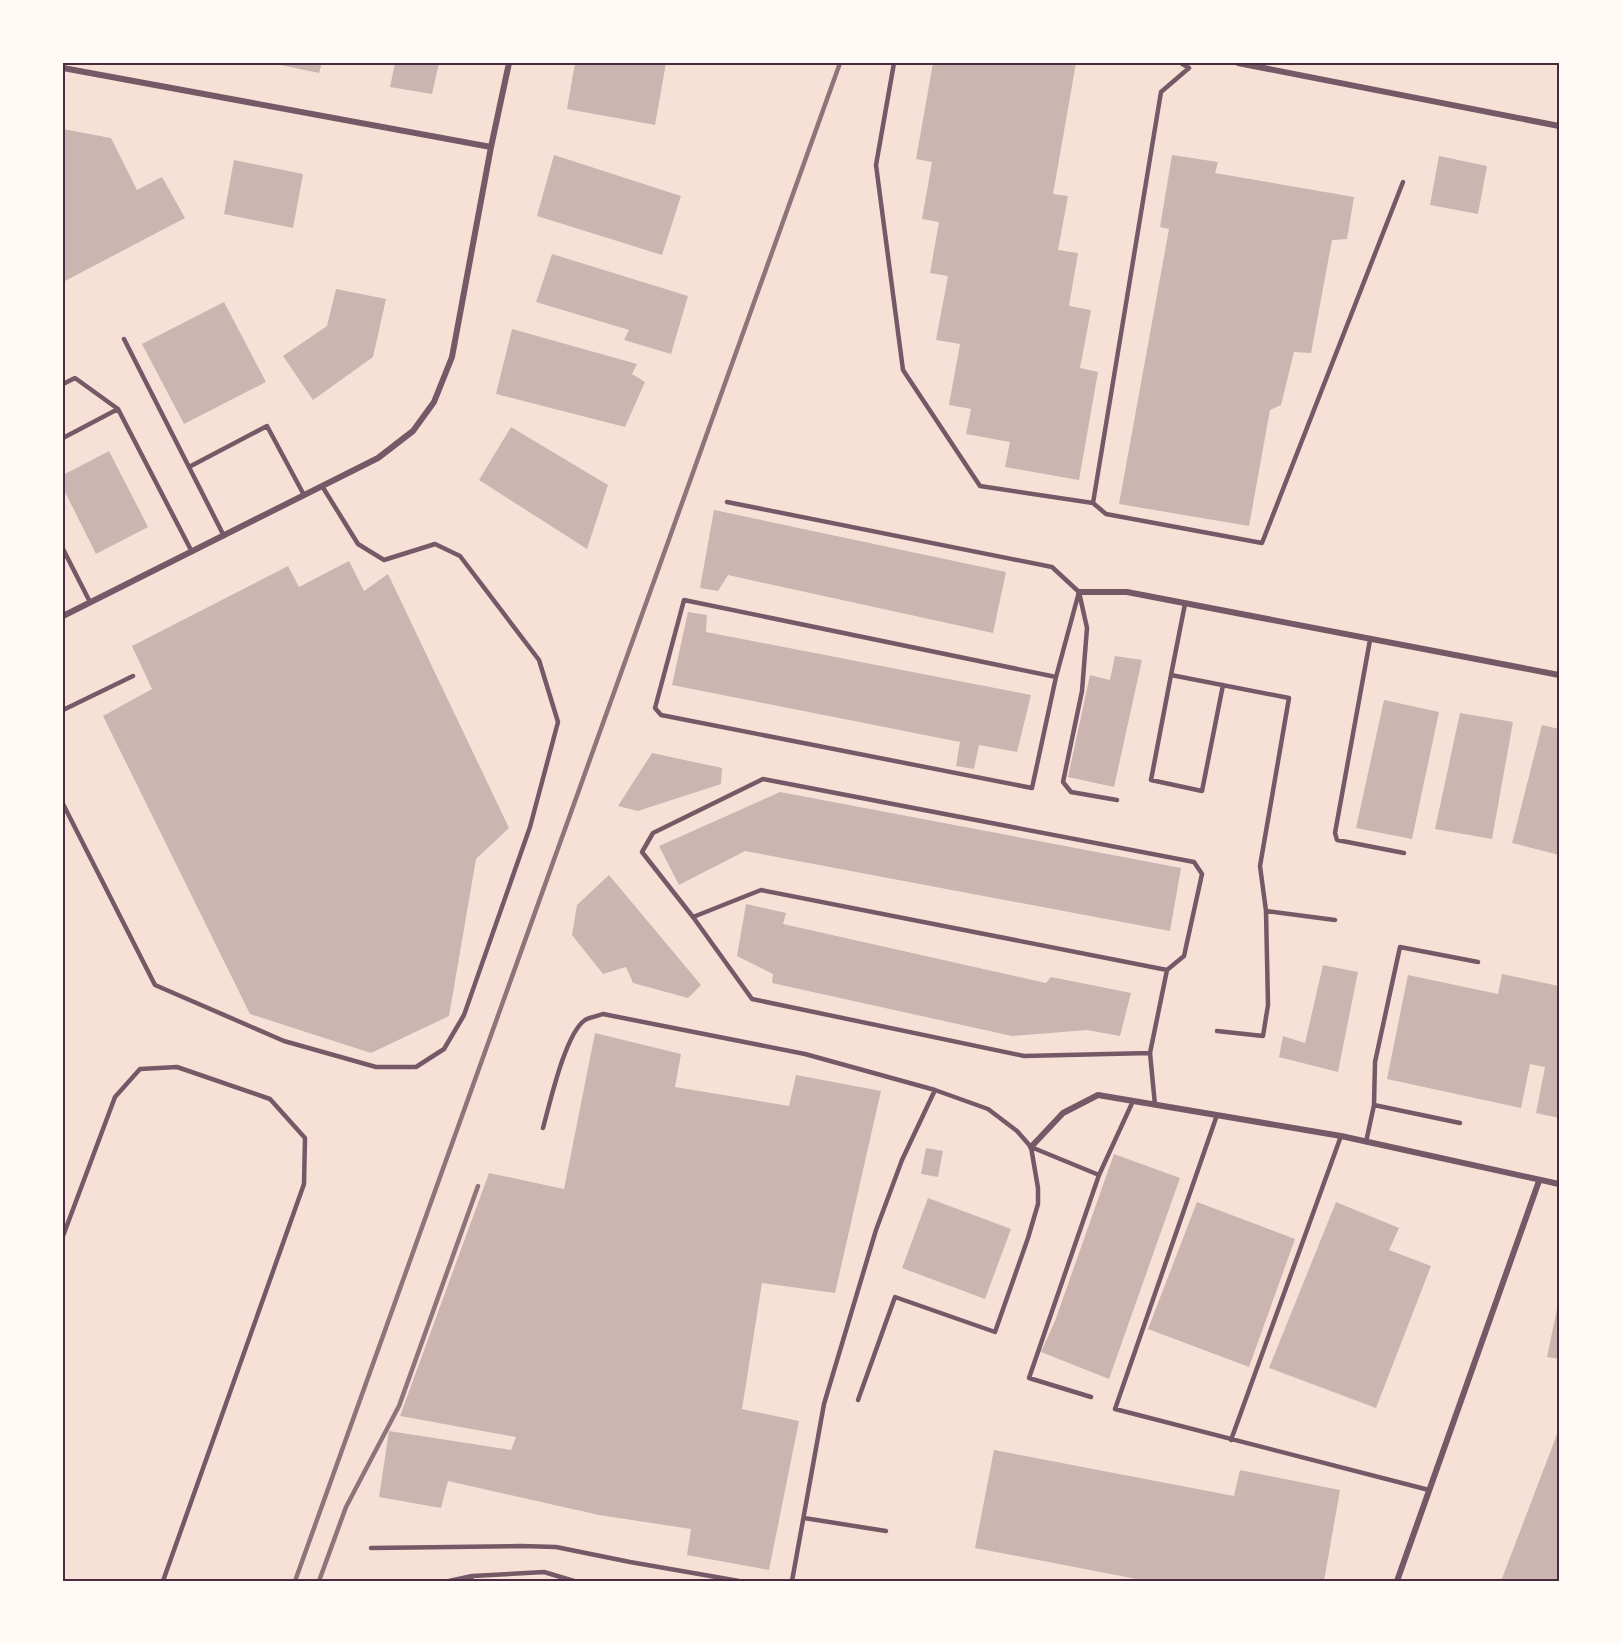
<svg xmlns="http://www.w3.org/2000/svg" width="1622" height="1644" font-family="Inter,sans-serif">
<rect width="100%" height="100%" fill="#f7e1d7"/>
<path fill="#ccb4b1" d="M271,63H322L319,73Z
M395,63H439L432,94L390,87Z
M575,63H666L655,125L567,109Z
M933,63H1076L1053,194L1068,196L1058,250L1078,253L1069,306L1091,310L1080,368L1098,372L1079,480L1005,467L1010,442L966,434L971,409L949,405L960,344L936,340L948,276L930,273L939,222L922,219L932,162L916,159Z
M63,129L111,138L137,190L162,177L185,218L63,282Z
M554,155L681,196L662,255L537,216Z
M1172,155L1218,162L1215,173L1354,197L1347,239L1332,240L1311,353L1294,352L1281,405L1270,410L1249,526L1119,504L1169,229L1160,227Z
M1439,156L1487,166L1478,214L1430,205Z
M234,160L303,174L293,228L224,214Z
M552,254L688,296L671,354L624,340L629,330L536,302Z
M336,289L386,299L373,357L313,400L283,356L327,326Z
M224,302L266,382L184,424L142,344Z
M512,329L637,364L632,374L645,382L625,427L496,394Z
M511,427L608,485L587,549L479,480Z
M109,451L148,527L96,554L63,488V475Z
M714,510L1006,572L993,633L728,575L718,591L700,588Z
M349,561L364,591L388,574L509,828L476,859L449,1016L371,1053L250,1014L103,716L152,689L132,646L288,566L299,587Z
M688,612L707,615L706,632L1031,695L1017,752L979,745L974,769L956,766L960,742L672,685Z
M1115,656L1142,660L1114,787L1068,777L1090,675L1110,680Z
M1384,700L1439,712L1412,839L1356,828Z
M1460,713L1513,722L1492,839L1435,829Z
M1542,725L1559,729V855L1512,843Z
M652,753L722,768L721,784L638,811L618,806Z
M780,792L1181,868L1170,931L745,851L679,885L659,846Z
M609,875L701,985L688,998L633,983L626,967L603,974L572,935L577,905Z
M746,904L786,913L783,924L1046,983L1051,977L1131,993L1120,1036L1087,1030L1012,1036L772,983L773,974L737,956Z
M1323,965L1358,972L1338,1072L1279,1057L1283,1036L1305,1043Z
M1502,974L1559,986V1118L1536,1113L1545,1067L1530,1064L1521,1108L1387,1079L1408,975L1498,994Z
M595,1033L681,1054L675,1087L789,1106L796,1075L881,1091L835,1293L762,1283L742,1409L799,1421L769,1570L687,1555L691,1529L599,1515L448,1481L441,1508L379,1497L389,1431L511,1450L516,1437L400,1416L489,1173L564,1189Z
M926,1148L943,1151L938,1177L921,1174Z
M1114,1154L1180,1178L1109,1379L1041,1352L1055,1321Z
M928,1198L1011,1229L985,1299L902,1268Z
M1197,1202L1295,1239L1249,1367L1148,1329Z
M1336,1202L1399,1228L1389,1250L1431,1266L1376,1408L1269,1368Z
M1558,1304H1559V1359L1547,1357Z
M1559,1429V1581H1501Z
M994,1450L1234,1496L1240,1470L1340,1490L1324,1581H1147L975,1548Z"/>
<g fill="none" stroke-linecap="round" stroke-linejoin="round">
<path stroke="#755966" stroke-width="4.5" d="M894,63L876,165L903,370L980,486L1093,503L1161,92L1189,68L1181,63
M124,339L224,536
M63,384L75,378L118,409
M63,438L118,409L192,552
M189,467L267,426L304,495
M727,502L1052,567L1079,592L1087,628L1082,691L1063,782L1071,792L1117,800
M1093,503L1106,514L1262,543L1403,182
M63,549L90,602
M1185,604L1171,675L1289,698L1260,866L1266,911L1268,1005L1263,1036L1217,1031
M1370,640L1335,833L1337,840L1404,853
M1171,675L1151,780L1202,791L1223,685
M1056,677L684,600L655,708L661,715L1032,788L1056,677L1079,592
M63,710L133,676
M63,804L155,985L284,1041L376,1067H416L444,1049L464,1015L530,827L558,722L539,660L460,556L435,544L384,560L358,544L322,486
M1266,911L1335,920
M693,917L642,852L653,833L763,779L1194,862L1202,874L1184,956L1167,970
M1150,1053L1024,1056L752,999L693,917L761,890L1167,970L1150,1053L1155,1105
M1374,1105L1375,1062L1400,947L1478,962
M1217,1115L1115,1409L1429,1490
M543,1128C550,1103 565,1034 585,1020C590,1017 598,1016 603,1014L805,1054L935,1090L988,1109L1017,1131L1031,1147L1099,1175L1029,1378L1091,1397
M1366,1142L1374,1105L1460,1123
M1099,1175L1133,1101
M63,1236L115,1097L140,1069L177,1067L270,1099L305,1138L304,1184L163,1581
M858,1400L895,1297L995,1332L1028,1238L1038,1204V1188L1031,1147
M1231,1440L1341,1136
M804,1518L886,1531
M371,1548L521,1546L556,1547L630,1562L739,1581
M449,1581L472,1576
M471,1581L472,1576L544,1572L574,1581
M792,1581L824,1404L876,1230L902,1160L935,1090"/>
<path stroke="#755966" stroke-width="6" d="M1238,63L1559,126
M63,68L491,147
M1079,592H1127L1559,675
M63,616L378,458L413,431L434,402L452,357L491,147L509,63
M1031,1147L1063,1113L1098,1095L1341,1136L1559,1184
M1397,1581L1539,1181"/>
<path stroke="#8f747c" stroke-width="4.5" d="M295,1581L840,63
M319,1581L346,1507L399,1406L478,1186"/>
</g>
<rect width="1622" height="1644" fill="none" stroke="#fffaf5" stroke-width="129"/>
<rect x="64" y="64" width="1494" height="1516" fill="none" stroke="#4a2c40" stroke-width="2"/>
</svg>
